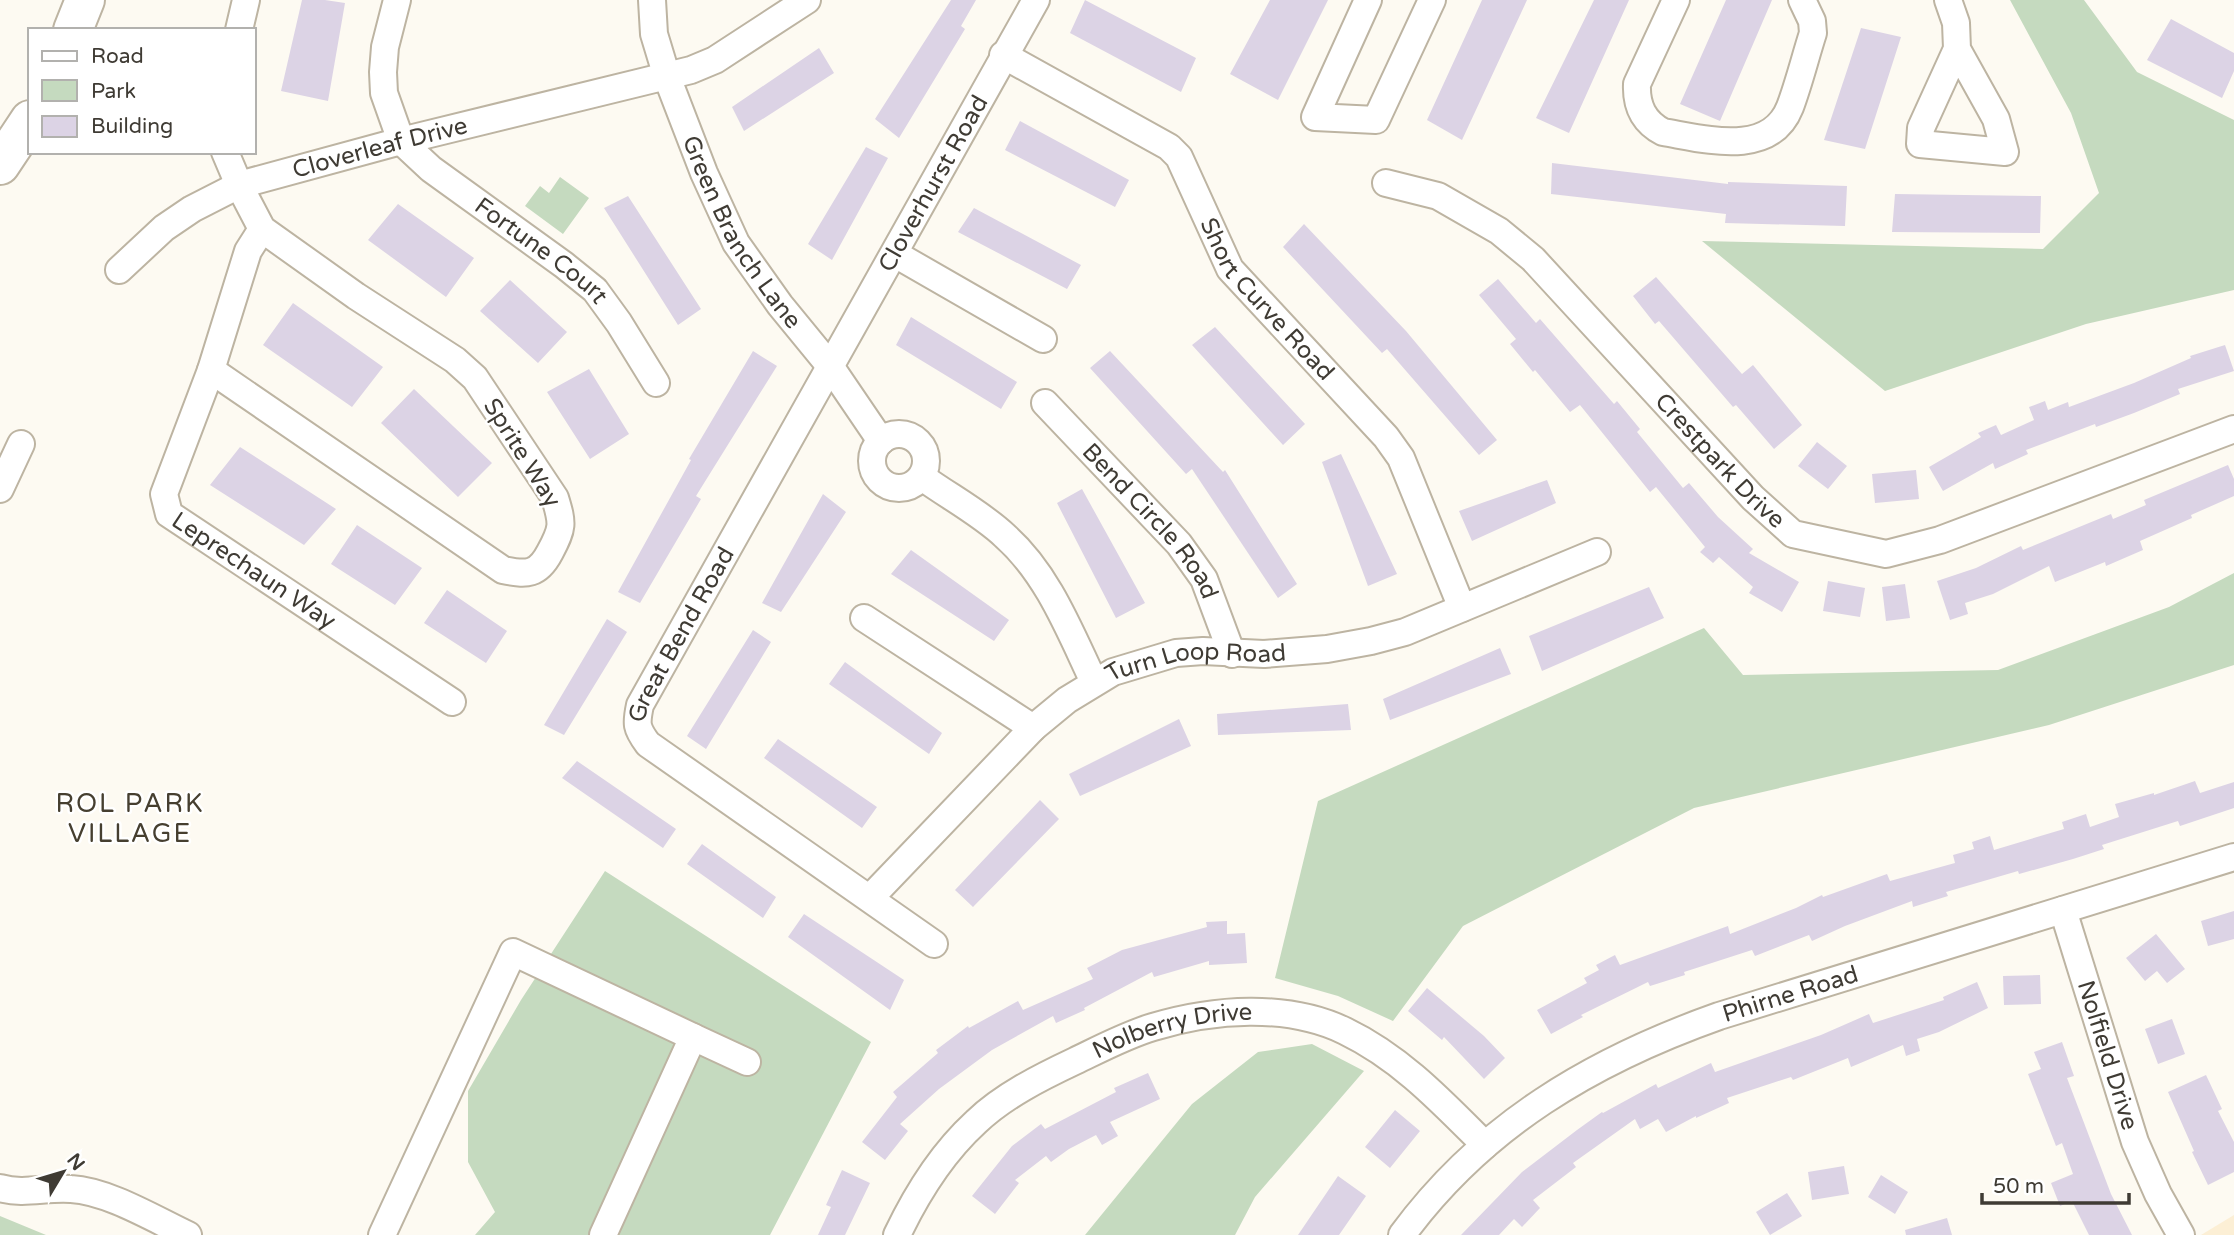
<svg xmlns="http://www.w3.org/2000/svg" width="2234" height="1235" font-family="'Varela Round',sans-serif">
<rect width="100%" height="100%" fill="#fdfaf2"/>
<path fill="#fcefd5" d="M2234,1215V1235H2201Z"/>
<path fill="#c5dabf" d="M2010,0H2084L2137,72L2234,120V290L2086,324L1885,391L1702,241L2043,249L2099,193L2071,113Z
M560,177L589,198L563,234L525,206L540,186L549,193Z
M2234,573V665L2049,725L1694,808L1463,926L1393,1021L1338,996L1275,978L1318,801L1704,628L1743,675L1998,670L2169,607Z
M605,871L871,1042L770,1235H475L495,1212L468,1162V1091L521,1000Z
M1312,1044L1364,1071L1255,1197L1235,1235H1085L1192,1104L1258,1052Z
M0,1216L46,1235H0Z"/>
<path fill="#dcd3e5" d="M302,0H325L345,3L328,101L281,91Z
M951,0H976L961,26L965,29L899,138L875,119Z
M1085,0L1196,58L1181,92L1070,33Z
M1270,0H1328L1278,100L1230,74Z
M1482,0H1527L1462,140L1427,120Z
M1594,0H1629L1569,133L1536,118Z
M1726,0H1772L1720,121L1680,104Z
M2171,19L2234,53V71L2222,98L2147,60Z
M1861,28L1901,37L1865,149L1824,140Z
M819,48L834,73L744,131L732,107Z
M1020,121L1129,180L1115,207L1005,150Z
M866,147L888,158L832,260L808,244Z
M1552,163L1728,184V182L1847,186L1845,226L1725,223L1726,214L1551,194Z
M1895,194L2041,196L2040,233L1892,232Z
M628,196L701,309L678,325L604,208Z
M398,204L474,258L446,297L368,240Z
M974,208L1081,265L1067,289L958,232Z
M1304,224L1406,331L1497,440L1479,455L1387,349L1382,353L1283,247Z
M1656,277L1742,374L1753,365L1802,425L1774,449L1736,405L1733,407L1659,321L1655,324L1633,296Z
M1498,279L1536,323L1540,319L1614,404L1617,401L1640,429L1637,432L1683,488L1689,483L1718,517L1753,549L1749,553L1799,582L1782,612L1749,593L1753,587L1719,557L1713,563L1700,552L1705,547L1656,487L1650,492L1580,405L1570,412L1535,370L1533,372L1510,344L1516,339L1479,295Z
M510,280L567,332L538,363L480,311Z
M293,303L383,367L352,407L263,345Z
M911,317L1017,382L1001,409L896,345Z
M1215,327L1305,424L1283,445L1192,345Z
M2225,345L2234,371L2178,389L2180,394L2134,413L2096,427L2095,424L2026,450L2028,454L1995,469L1993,463L1943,491L1929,467L1981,437L1978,433L1996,425L2001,435L2034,420L2029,407L2045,401L2048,410L2068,402L2069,407L2134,383L2191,358L2190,356Z
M753,351L777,366L696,496L701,499L640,603L618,592L691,460L689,459Z
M1110,351L1223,472L1225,470L1297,584L1278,598L1192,469L1186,474L1090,368Z
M589,369L629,434L590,459L547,392Z
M414,389L492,463L458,497L381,423Z
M1817,442L1847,466L1828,489L1798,466Z
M240,447L336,509L304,545L210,485Z
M1341,454L1397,574L1368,586L1322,462Z
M2228,465L2234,479V496L2191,515L2192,518L2140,541L2143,550L2106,566L2105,562L2055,582L2049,566L1993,594L1965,603L1968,614L1950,620L1937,581L1976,568L2021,546L2023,550L2111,514L2113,519L2146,505L2144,500Z
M1916,470L1919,499L1875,503L1872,474Z
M1547,480L1556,503L1472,541L1459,511Z
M1082,489L1145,603L1116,618L1057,503Z
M823,494L846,512L781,612L762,603Z
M357,525L422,568L395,605L331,564Z
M911,550L1009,620L994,641L891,574Z
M1828,581L1865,588L1860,617L1823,611Z
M1905,584L1910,618L1886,621L1882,587Z
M1649,587L1664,618L1542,671L1529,636Z
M447,590L507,631L486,663L424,623Z
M607,619L627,632L564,735L544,725Z
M753,630L771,642L706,749L687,736Z
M1500,648L1511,674L1390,720L1383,699Z
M845,662L942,733L929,754L829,684Z
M1348,704L1351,730L1218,735L1217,714Z
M1179,719L1191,746L1080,796L1069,774Z
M778,739L877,807L862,828L764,758Z
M577,761L676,829L663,848L562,778Z
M2195,781L2200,793L2234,782V808L2180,826L2178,821L2102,845L2104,849L2073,859L2019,874L2018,871L1946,892L1948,896L1913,907L1912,901L1845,926L1812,941L1809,935L1755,956L1752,950L1684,972L1685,975L1650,986L1648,982L1581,1015L1583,1017L1551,1034L1537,1010L1587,983L1584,978L1599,970L1596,965L1615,955L1620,965L1728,926L1730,934L1796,908L1822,895L1823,897L1887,874L1890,881L1955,863L1953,855L1974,849L1972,842L1990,836L1994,850L2064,829L2062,822L2086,814L2090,827L2119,817L2115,804L2154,793V795Z
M1040,800L1059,819L973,907L955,890Z
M702,844L776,897L763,918L687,864Z
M2234,911V939L2208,946L2201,921Z
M804,914L904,980L890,1010L788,937Z
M1227,921V934L1245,933L1247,963L1209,965V961L1154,977L1152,972L1084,1008L1085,1010L1056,1023L1053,1016L992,1050L939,1089L900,1124L908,1131L885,1160L862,1142L897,1097L893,1092L938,1053L936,1050L968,1026L969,1028L1018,1001L1023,1010L1093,979L1087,968L1122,950L1207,927L1206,922Z
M2156,934L2185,969L2167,983L2157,971L2145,981L2126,958Z
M2040,975L2041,1004L2004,1005L2003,976Z
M1977,982L1988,1008L1939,1032L1917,1039L1920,1051L1906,1056L1903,1045L1851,1067L1848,1058L1793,1080L1791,1077L1727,1098L1729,1103L1696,1118V1116L1666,1132L1658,1119L1640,1129L1635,1119L1573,1163L1576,1167L1533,1200L1540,1208L1522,1227L1514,1219L1499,1235H1461L1522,1172L1577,1130L1602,1112L1603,1113L1656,1084L1658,1088L1711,1063L1715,1072L1821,1035L1869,1014L1873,1023L1944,1000L1943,997Z
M1427,988L1484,1036L1505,1058L1484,1079L1444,1037L1442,1040L1408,1011Z
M2172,1019L2185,1054L2158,1064L2145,1029Z
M2062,1042L2074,1076L2067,1078L2111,1194L2132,1235H2089L2072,1201L2060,1206L2051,1183L2073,1174L2062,1143L2056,1146L2028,1074L2041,1069L2034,1052Z
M1148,1073L1160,1099L1110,1122L1118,1136L1102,1145L1096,1135L1069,1149L1051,1162L1046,1156L1015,1180L1019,1183L995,1214L972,1196L1012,1146L1041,1124L1045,1129L1116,1092L1114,1088Z
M2206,1075L2222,1109L2218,1111L2234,1142V1172L2208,1185L2192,1152L2194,1151L2168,1092Z
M1395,1110L1420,1131L1390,1168L1365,1147Z
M1844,1166L1849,1194L1812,1200L1808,1172Z
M842,1170L870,1183L845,1235H818L831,1207L826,1205Z
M1881,1175L1908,1192L1895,1214L1868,1197Z
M1338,1176L1366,1196L1339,1235H1298Z
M1787,1193L1802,1216L1770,1235L1756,1212Z
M1947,1218L1952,1235H1906L1905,1230Z"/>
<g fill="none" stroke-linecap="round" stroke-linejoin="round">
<g stroke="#bdb4a2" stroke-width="30">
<g id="minor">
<path id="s1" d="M397,0L385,47L383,72L384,93L401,141L431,169L564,265L595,290L619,323L656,383"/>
<path id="s2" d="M652,0L654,34L667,77L704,173L736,243L780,305L830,366L881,441"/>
<path d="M1368,0L1315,117L1376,120L1432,0"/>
<path d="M1676,0L1637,84C1636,106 1644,122 1663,132C1705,139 1770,158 1790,107C1799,83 1805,58 1813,33L1812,21L1802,0"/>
<path d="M1948,0L1956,23L1957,49L1996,119L2005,152L1920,144L1921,128L1957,49"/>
<path d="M239,30L246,0"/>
<path id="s3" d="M1003,55L1169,147L1179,157L1230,269L1386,437L1401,458L1462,608"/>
<path id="s4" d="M1386,183L1438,196L1499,231L1533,259L1753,498L1793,534L1886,554L1940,540L2234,429"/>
<path id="s5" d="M262,229L248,251L211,370L164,494L169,514L452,702"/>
<path d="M895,254L1043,339"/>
<path id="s6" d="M119,270L164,228L192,209L239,185L401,141L691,70L715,60L807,0"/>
<path d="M211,370L503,570C527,575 538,575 550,552C563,528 563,524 555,498L475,378L455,360L356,296L262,229L239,185L225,152"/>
<path id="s7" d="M1045,403L1179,544L1204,579L1232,654"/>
<circle cx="899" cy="461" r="27"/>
<path d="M922,477C948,496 982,514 1005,536C1048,574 1070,632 1094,682"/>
<path d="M0,489L21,444"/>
<path d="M864,618L1033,728"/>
<path id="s8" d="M870,898L1033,728L1067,700L1113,672L1176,653L1203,651L1264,654L1327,649L1371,641L1405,632L1597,552"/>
<path id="s9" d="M2063,910L2135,1142L2158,1194L2181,1235"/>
<path id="s10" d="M934,944L648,744C636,728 636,724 640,705L1036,0"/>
<path d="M693,1037L747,1062"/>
<path d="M0,1188C24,1195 46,1187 71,1189C108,1191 154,1219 188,1235"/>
<path d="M382,1235L513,952L693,1037L603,1235"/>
<path id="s11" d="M897,1235C917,1193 941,1154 976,1122C1003,1096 1041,1077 1075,1061C1100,1049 1126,1035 1153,1027C1213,1009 1287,1003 1345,1031C1401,1058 1442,1102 1485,1145"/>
<path id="s12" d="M1402,1235C1483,1125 1592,1061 1719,1016L2234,857"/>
</g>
</g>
<g stroke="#bdb4a2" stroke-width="42">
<path id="highway" d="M73,30L85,0
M0,165L30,120"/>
</g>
<use href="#minor" stroke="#fff" stroke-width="26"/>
<use href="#highway" stroke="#fff" stroke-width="38"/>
</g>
<g text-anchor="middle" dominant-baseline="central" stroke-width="5" stroke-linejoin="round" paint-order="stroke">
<g font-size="24" fill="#3f3b34" stroke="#fff">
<text stroke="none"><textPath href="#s6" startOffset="294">Cloverleaf Drive</textPath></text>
<text stroke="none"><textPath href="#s10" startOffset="989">Cloverhurst Road</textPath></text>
<text stroke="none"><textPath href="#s2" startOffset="252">Green Branch Lane</textPath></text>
<text stroke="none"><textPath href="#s1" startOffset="324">Fortune Court</textPath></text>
<text stroke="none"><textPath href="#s3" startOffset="373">Short Curve Road</textPath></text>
<text transform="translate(522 453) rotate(58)">Sprite Way</text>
<text stroke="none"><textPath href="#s4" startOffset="443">Crestpark Drive</textPath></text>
<text stroke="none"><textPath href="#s7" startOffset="159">Bend Circle Road</textPath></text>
<text stroke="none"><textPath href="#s5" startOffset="406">Leprechaun Way</textPath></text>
<text stroke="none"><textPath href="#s10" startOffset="472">Great Bend Road</textPath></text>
<text stroke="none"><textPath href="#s8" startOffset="418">Turn Loop Road</textPath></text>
<text stroke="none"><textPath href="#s12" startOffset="466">Phirne Road</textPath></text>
<text stroke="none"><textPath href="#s11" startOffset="359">Nolberry Drive</textPath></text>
<text stroke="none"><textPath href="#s9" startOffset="152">Nolfield Drive</textPath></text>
</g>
<g font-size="26" letter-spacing="2" fill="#463f30" stroke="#fff">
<text x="130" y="803">ROL PARK<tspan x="130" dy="30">VILLAGE</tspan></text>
</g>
</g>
<rect x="28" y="28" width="228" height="126" fill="#ffffff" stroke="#b2b1ae" stroke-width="2"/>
<rect x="42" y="51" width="35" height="10" fill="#ffffff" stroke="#b2b1ae" stroke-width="2"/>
<text x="91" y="63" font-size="21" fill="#3f3b34">Road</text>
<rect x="42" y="80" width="35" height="21" fill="#c5dabf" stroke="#b2b1ae" stroke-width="2"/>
<text x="91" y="98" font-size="21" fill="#3f3b34">Park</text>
<rect x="42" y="116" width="35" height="21" fill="#dcd3e5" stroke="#b2b1ae" stroke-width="2"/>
<text x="91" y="133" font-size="21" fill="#3f3b34">Building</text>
<g transform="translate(63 1172) rotate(52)" stroke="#ffffff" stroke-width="5" paint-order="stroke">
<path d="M0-5L12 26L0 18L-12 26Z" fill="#3f3b34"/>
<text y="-10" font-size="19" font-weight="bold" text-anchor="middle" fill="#3f3b34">N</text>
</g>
<path d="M1982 1193v10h147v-10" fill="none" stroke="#3f3b34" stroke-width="3.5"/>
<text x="1993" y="1193" font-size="21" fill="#3f3b34" stroke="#ffffff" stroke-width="5" paint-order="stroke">50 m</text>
</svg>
